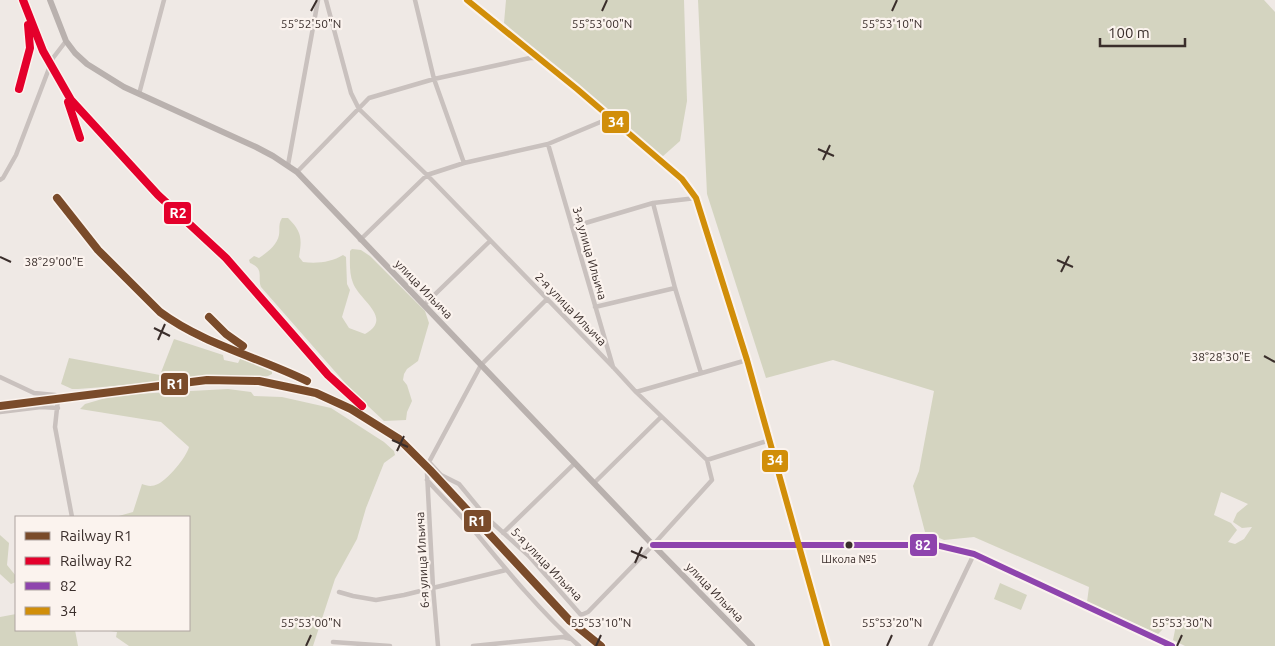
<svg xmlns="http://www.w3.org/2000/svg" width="1275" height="646" font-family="Ubuntu,sans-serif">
<rect width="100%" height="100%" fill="#efe9e5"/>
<path fill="#d4d4c0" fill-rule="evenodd" d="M506,0H684L687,101L680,141L662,157L504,23Z
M698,0H1264L1275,12V646H1185L1173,640L1176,625H1167L1158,634L1087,602L1089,587L974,537L944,540L925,532L913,486L919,471L934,391L833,360L766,378L707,194ZM1221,492L1248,504L1237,513L1233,522L1242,528L1252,527L1244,539L1235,544L1228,542L1237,530L1231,523L1214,515Z
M282,218H288C302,232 302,238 299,257L303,262C317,264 332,262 343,255L346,257L347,284L350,290L342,317L349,328L365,334C394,318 359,300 353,283C349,273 350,262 350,251L352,249L361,250L370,256L425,311L429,323L418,361L407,369L404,374L403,380L407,385L412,401L407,412L406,420L384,421L353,392L261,287C257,277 265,269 250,263L249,260L254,256L259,258C268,252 277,245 279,235C280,229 278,224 282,218Z
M174,339L223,355L224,360L238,363L241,357L272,370V374C261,381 244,377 231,377C180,377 129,386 78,389H72L61,384L69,358L160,375Z
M228,389L251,392L254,396L282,397L331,408L384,442L394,451L395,455L384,463L366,508L357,539L335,579L313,646H129L116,637L117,632L104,630H189V517H115L133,512L142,484C147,486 152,487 158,484C168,479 186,458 189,447L161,422L80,409L85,404L116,395Z
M0,535L9,543L7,565L16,576V582L11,584L0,574Z
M1000,583L1027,595L1021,610L994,599Z
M16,614V630H75L78,646H0V617Z"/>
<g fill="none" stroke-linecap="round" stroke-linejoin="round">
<path stroke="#c9c1be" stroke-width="4.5" d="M326,0L351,93L359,109L427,175L614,368L636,392L707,460L712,480L653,545L588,612L581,615L529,556L487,518L459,484L441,475L429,462L481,365L547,299
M415,0L434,79L464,163
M467,0L577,89L682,179L696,198L747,360L827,646
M139,94L164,0
M548,144L613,367
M288,165L318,0
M297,172L369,98L434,79L530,58H538
M0,180L3,178L16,155L53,58L66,41
M653,203L675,288L701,373
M572,227L653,203L696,198
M360,240L427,175L464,163L548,144L610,118
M425,304L490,241
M595,307L675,288
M0,377L34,393L55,395L58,399L55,427L72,517
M636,392L747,360
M0,412L41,407L58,408
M707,460L770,440
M427,473L433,587L438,646
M427,480C443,498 461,515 476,533C508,572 541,612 579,646
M594,483L661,417
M503,533L575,463
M339,592L353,596L376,600L404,595L506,570
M333,642L390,646
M473,646L563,637L571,639
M930,646L974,554"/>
<path stroke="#c9c1be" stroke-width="5.5" d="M653,545H936L974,554L1172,646"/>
<path stroke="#b9b1ae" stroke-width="6" d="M50,0L66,41L75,53L87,64L124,87L256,147L273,156L297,172L653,545L752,646"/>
<g stroke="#fbf3ee" stroke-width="10">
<path id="bus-1" d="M653,545H936L974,554L1172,646"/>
</g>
<g stroke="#fbf3ee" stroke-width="10">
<path id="bus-2" d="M467,0L577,89L682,179L696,198L747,360L827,646"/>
</g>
<use href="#bus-1" stroke="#8e44ad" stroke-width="6"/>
<use href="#bus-2" stroke="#d18e09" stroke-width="6"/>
<g stroke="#fbf3ee" stroke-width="11">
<path id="rail-1" d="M57,198L98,250L160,312C203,344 258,357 307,381
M209,317L226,334L243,346
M0,406L207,380L259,381L316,393L351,409L399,439L430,470L570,621L601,646"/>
</g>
<g stroke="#fbf3ee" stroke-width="11">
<path id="rail-2" d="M23,0L43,51L71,100L158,195L226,258L328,375L362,406
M19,89L30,48L28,25
M68,102L80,138"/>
</g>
<use href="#rail-1" stroke="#7a4b2a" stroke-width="8"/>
<use href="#rail-2" stroke="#e4002b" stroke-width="8"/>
</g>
<path fill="none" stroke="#3a2e2b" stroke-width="2" d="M311,11L317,0M602,11L607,0M892,11L897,0M818,149L834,156M823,160L830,145M0,257L11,262M1057,260L1073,267M1061,272L1069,256M154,328L170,336M158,340L165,324M1264,356L1275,362M392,440L408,447M397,451L404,436M631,551L647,558M635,563L642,547M306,646L311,635M596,646L601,635M887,646L892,635M1177,646L1182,635"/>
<circle fill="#3a2e2b" stroke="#fbf3ee" stroke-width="2" cx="849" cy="545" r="4.5"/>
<g text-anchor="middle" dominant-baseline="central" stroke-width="4.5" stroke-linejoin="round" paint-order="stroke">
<g font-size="11" fill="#3a2e2b" stroke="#fbf3ee">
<text x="849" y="559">Школа №5</text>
</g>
<g font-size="12" fill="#3a2e2b" stroke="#fbf3ee">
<text transform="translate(590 253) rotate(74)">3-я улица Ильича</text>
<text transform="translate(424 289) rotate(46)">улица Ильича</text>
<text transform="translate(571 309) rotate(46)">2-я улица Ильича</text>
<text transform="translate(422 560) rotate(-93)">6-я улица Ильича</text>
<text transform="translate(547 564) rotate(46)">5-я улица Ильича</text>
<text transform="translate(715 592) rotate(46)">улица Ильича</text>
</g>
</g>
<g font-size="12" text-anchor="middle" fill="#3a2e2b" stroke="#fbf3ee" stroke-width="4.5" stroke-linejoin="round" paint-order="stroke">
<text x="311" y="28">55°52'50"N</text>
<text x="602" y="28">55°53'00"N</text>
<text x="892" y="28">55°53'10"N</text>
<text x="54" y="266">38°29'00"E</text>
<text x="1221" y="361">38°28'30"E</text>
<text x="311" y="627">55°53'00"N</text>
<text x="601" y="627">55°53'10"N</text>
<text x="892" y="627">55°53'20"N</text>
<text x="1182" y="627">55°53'30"N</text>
</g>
<g stroke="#fbf3ee" stroke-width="2">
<rect x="601" y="110" width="29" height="24" rx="5" fill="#d18e09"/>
<rect x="163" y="201" width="29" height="24" rx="5" fill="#e4002b"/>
<rect x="160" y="372" width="29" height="24" rx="5" fill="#7a4b2a"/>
<rect x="761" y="449" width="28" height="24" rx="5" fill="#d18e09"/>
<rect x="463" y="509" width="29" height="24" rx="5" fill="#7a4b2a"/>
<rect x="909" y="533" width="29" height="24" rx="5" fill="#8e44ad"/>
</g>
<g font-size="14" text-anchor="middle" font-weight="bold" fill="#fff">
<text x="616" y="127">34</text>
<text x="178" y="218">R2</text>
<text x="175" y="389">R1</text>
<text x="775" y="465">34</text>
<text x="477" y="526">R1</text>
<text x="923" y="550">82</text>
</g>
<rect x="15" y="516" width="175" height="115" fill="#fbf3ee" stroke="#aea4a0"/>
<rect x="25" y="532" width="25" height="8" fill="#7a4b2a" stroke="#aea4a0"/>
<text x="60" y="541" font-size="15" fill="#3a2e2b">Railway R1</text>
<rect x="25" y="557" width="25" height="8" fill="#e4002b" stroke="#aea4a0"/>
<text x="60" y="566" font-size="15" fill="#3a2e2b">Railway R2</text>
<rect x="25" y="582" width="25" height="8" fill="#8e44ad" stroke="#aea4a0"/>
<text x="60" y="591" font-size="15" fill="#3a2e2b">82</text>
<rect x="25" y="607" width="25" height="8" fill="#d18e09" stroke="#aea4a0"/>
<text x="60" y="616" font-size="15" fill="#3a2e2b">34</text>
<path d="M1100 38v8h85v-8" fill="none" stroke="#3a2e2b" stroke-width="2.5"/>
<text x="1108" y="38" font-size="15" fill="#3a2e2b" stroke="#fbf3ee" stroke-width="4" paint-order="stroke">100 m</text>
</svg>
